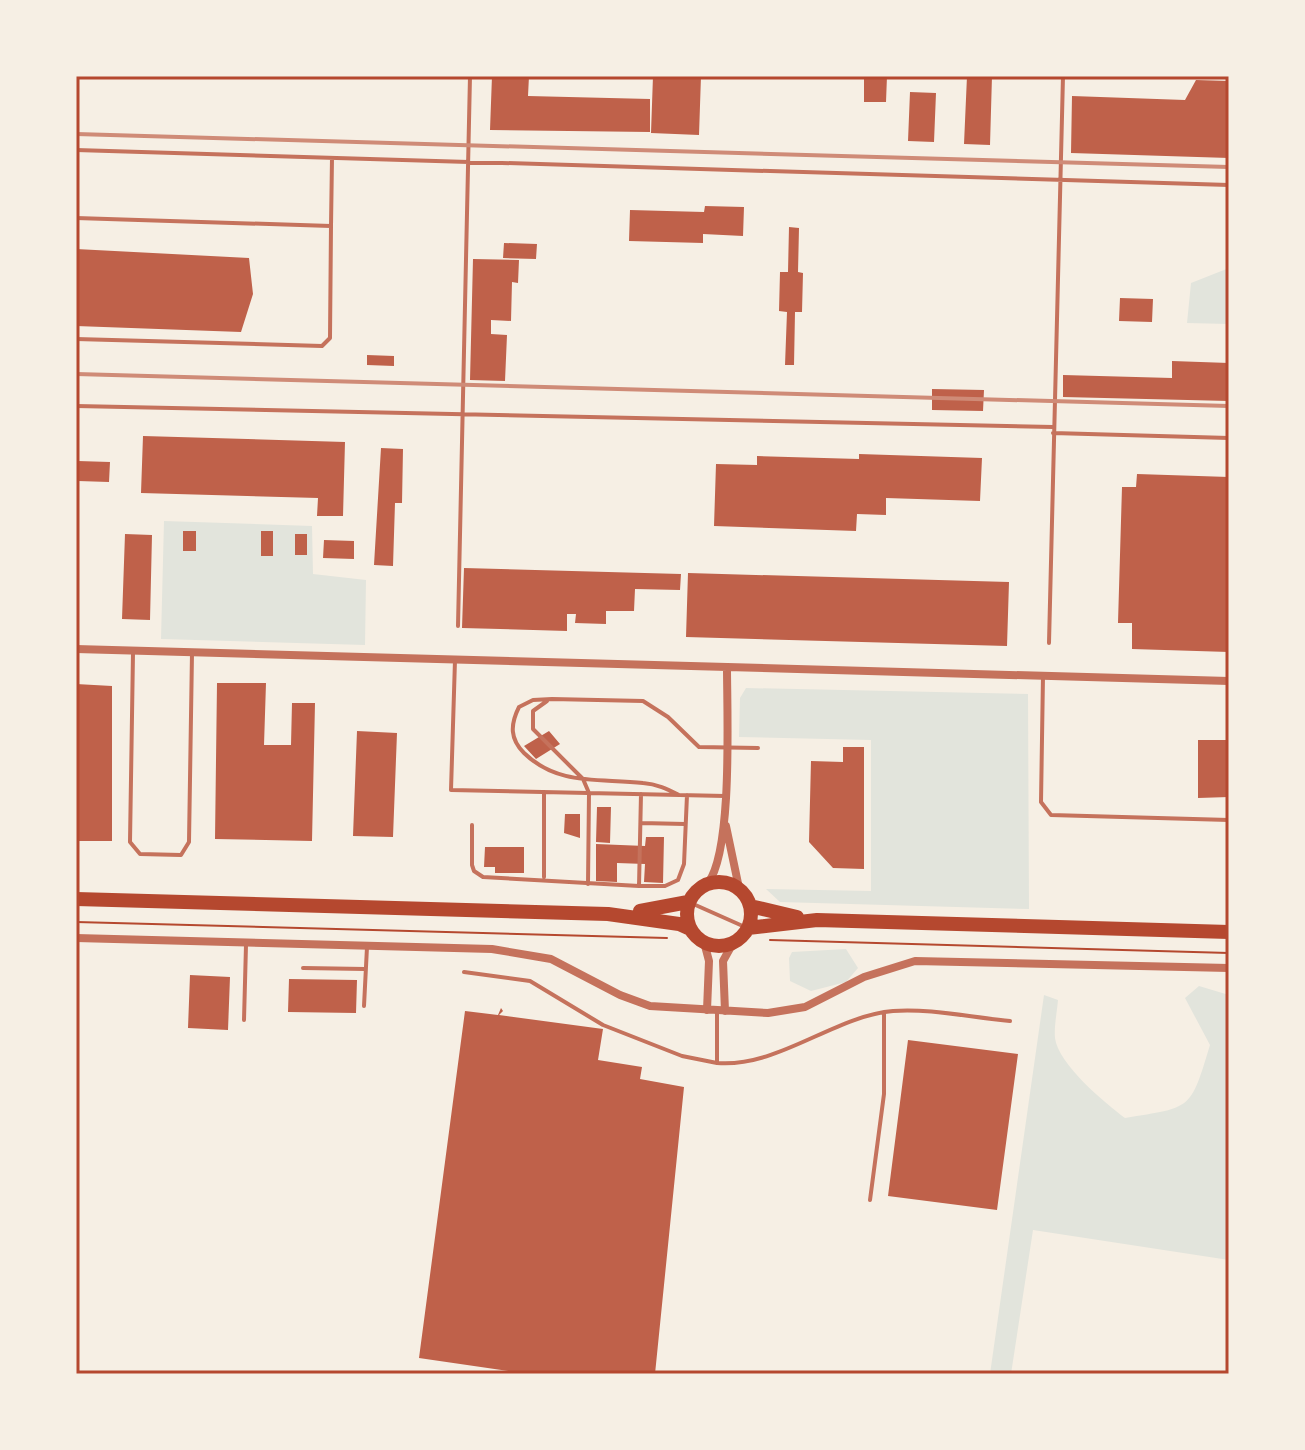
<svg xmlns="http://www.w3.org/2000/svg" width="1305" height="1450" font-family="Barlow,sans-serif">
<rect width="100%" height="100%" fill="#f6efe4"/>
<path fill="#e2e4dc" d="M1229,268V324L1187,323L1191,283Z
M164,521L312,526L313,574L366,580L365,645L161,639Z
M746,688L1028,694L1029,909L780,902L766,889L871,891V740L739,737L740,698Z
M846,949L858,968L846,982L811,991L790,981L789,958L792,952Z
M1199,986L1229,995V1260L1033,1230L1011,1374H990L1044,995L1058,1000C1057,1012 1054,1026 1055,1038C1058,1064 1105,1103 1125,1118C1192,1107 1190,1111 1210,1045L1185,998Z"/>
<path fill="#bf614a" d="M492,76H529L528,96L650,99V132L490,130Z
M653,76H701L699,135L651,133Z
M864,76H887L886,102H864Z
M967,76H992L990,145L964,144Z
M1196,80L1229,81V158L1071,153L1072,96L1185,100Z
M910,92L936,93L934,142L908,141Z
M705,206L744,207L743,236L703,234V243L629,241L630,210L704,212Z
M789,227L799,228L798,272L803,273L802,312H795L794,365H785L787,312L779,311L780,272H788Z
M504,243L537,244L536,259L503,258Z
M76,249L249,258L253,294L241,332L76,326Z
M473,259L519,260L518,283L512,282L511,321L491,320V334L507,335L505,381L470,380Z
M1120,298L1153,299L1152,322L1119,321Z
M367,355L394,356V366L367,365Z
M1172,361L1229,363V401L1063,397V375L1172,378Z
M932,389L984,390L983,411L932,410Z
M143,436L345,442L343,516H317L318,498L141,493Z
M381,448L403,449L402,503H395L393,566L374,565Z
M859,454L982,458L980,501L886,498V515L857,514L856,531L714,526L716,464L757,465V456L859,459Z
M78,461L110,462L109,482L78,481Z
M1137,474L1229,477V652L1132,649V623H1118L1122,487H1136Z
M183,531H196V551H183Z
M261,531H273V556H261Z
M125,534L152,535L150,620L122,619Z
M295,534H307V555H295Z
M324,540L354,541V559L323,558Z
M464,568L681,574L680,590L635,589L634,611H606V624L575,623L576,614H567V631L462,628Z
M688,573L1009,582L1007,646L686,637Z
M217,683H266L264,745H291L292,703H315L312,841L215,839Z
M76,684L112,686V841H76Z
M357,731L397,733L393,837L353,836Z
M549,731L560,744L536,759L524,746Z
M1198,740H1229V797L1198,798Z
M843,747H864V869L833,868L809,842L811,761L843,762Z
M597,807H611L610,843L596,842Z
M565,814H580V838L564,833Z
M646,837H664L663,883L644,882L645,864L617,863V882L596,881V844L645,846Z
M485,847H524V873H495V867H484Z
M190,975L230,977L228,1030L188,1028Z
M289,979L357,980L356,1013L288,1012Z
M501,1008L503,1011L499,1015L603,1029L598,1060L642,1067L640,1079L684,1087L655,1374H528L419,1358L465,1011L498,1015Z
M908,1040L1018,1054L997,1210L888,1196Z"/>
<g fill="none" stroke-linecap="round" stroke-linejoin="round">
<path stroke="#b5482f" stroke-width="2" d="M76,922L667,938
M770,940L1229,953"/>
<path stroke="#c5725c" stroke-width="4" d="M76,150L1229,185
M76,218L331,226L332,158
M76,339L322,346L330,338L331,226
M76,406L1053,427
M1053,433L1229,438
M458,626L470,76
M1049,643L1063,76
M133,653L130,842L140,854L181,855L189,842L192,653
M455,660L451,790L725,796
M1043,676L1041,802L1051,815L1229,820
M547,701L533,711V729L583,779L589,793L588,884
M544,792V877
M641,794L639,886H665L678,880L684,864L687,795
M679,795C667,789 657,784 643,783C599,778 558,786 524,753C510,739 510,725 519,707L533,700L552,699L643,701L668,717L699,747L758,748
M641,823L685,824
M472,825V865L474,871L483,877L639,886
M691,903L745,927
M303,968L365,969
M464,972L530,981L603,1025L682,1056L717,1063V1011
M364,1006L367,947
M244,1020L246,945
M717,1063C778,1068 834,1016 893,1011C930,1008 973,1018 1010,1021
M870,1200L884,1094V1013"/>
<path stroke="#c5725c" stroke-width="8" d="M76,649L1229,681
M726,826L739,888
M708,883C733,850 727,713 727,667
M76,938L492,949L551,959L620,995L650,1006L768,1013L805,1007L864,977L915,961L1229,968
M704,942L709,961L707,1010
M725,1011L723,961L733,943"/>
<path stroke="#b5482f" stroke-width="14" d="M687 914a32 32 0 1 1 64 0a32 32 0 1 1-64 0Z
M76,899L608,914L679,924L690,929
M750,906L797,917
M640,911L688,902
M748,928L817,920L1229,932"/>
<path stroke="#cf8b77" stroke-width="4" d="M76,134L1229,167
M76,374L1229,406"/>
</g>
<rect width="1305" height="1450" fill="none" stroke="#f6efe4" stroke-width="156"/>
<rect x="78" y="78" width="1149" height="1294" fill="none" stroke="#b5482f" stroke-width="3"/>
</svg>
